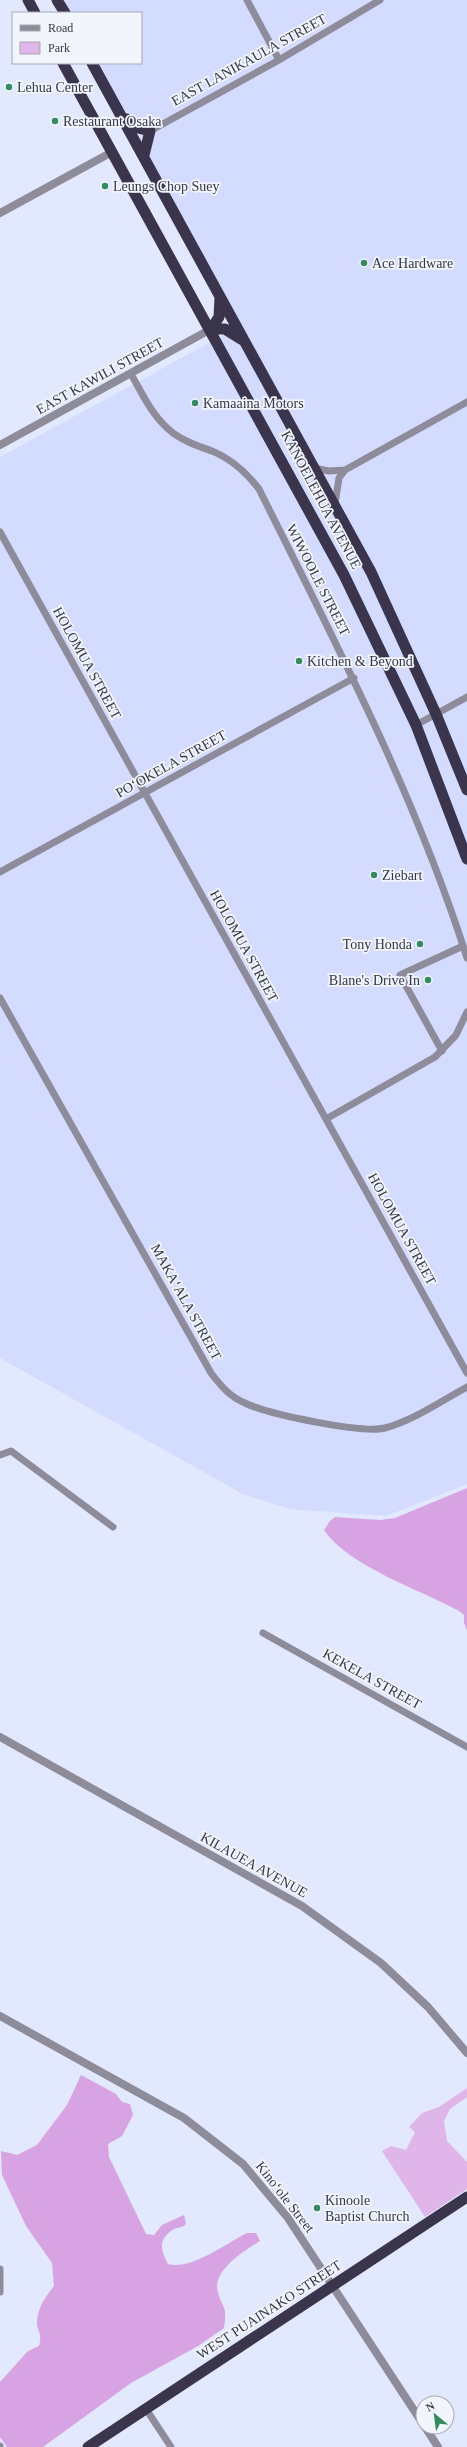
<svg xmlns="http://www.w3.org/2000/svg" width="467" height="2447" font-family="Georgia,serif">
<rect width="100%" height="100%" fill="#e2e8fd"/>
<path fill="#d3dcfe" d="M63,0H467V1484L386,1516L290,1509L243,1494L0,1358V457L240,326L98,63H141V13H70Z"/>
<path fill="#e0b5ea" d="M467,2088V2097L450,2109L444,2121L447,2141L467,2162V2189L425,2217L382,2151L391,2146L406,2150L415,2132L409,2127L422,2113L439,2107Z"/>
<path fill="#d7a3e3" d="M467,1488V1630L464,1623V1615L459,1611C421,1590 348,1566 324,1530L330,1521L335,1517L380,1520L395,1518Z
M81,2075L116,2094L122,2102L130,2104L133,2115L122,2136L108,2144L109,2157L146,2234L154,2235L162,2225L184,2215L186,2224C182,2228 179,2227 174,2229C158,2239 160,2249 168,2264C190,2271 227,2243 247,2233H256L260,2241C246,2250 211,2270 218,2293C224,2311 227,2306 224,2328L198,2346L131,2383L43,2447H7L0,2437V2382L28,2351L39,2346C43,2332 36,2331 37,2321C38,2307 46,2296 54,2286L52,2263L26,2226L2,2175L1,2151L17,2155L37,2145L67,2105Z"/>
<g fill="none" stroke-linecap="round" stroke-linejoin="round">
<path stroke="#8e8b9a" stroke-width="7" d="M247,0L279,60
M150,131L279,60L380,0
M131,374C143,395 153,418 173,433C185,442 198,446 212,451C232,459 246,472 259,489C335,642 415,794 467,958
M314,468L329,471L345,470
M335,504L339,478L345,470L467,402
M0,532L467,1373
M416,725L467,697
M0,872L354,678
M0,998L211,1373C220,1385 230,1397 245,1403C267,1414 363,1434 385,1428C414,1420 441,1401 467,1387
M442,1051L400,975L463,946
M326,1119L435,1057L456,1035L467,1012
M0,1455L11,1451L113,1527
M263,1633L467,1747
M0,2269V2292
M146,2409L171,2447
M0,2446V2447"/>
<path stroke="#8e8b9a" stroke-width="8" d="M0,213L112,152
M0,445L211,329
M0,1737L302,1906L381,1963L428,2007L467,2053
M0,2016L184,2118L243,2164L288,2218L423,2424
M425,2427L438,2447"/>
<path stroke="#3a344c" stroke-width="11" d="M28,0L35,13
M57,0L65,13
M63,63L344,575L416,725L467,859
M92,63L371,572L436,714L467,790
M127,119L138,128L150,131L144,155
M211,329H225L241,339
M211,329L219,317L220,298
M88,2447L467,2197"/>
</g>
<g fill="#348b5f" stroke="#f3f5fd" stroke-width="1.5">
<circle cx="9" cy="87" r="4"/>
<circle cx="55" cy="121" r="4"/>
<circle cx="105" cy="186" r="4"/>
<circle cx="364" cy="263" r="4"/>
<circle cx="195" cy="403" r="4"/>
<circle cx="299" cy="661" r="4"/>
<circle cx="374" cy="875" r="4"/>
<circle cx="420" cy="944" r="4"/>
<circle cx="428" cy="980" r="4"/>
<circle cx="317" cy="2208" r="4"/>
</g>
<g text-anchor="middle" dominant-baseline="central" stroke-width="3.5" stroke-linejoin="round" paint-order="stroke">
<g font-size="14" fill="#343845" stroke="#f3f5fd">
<text transform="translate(249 60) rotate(-29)">EAST LANIKAULA STREET</text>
<text transform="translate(100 376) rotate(-29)">EAST KAWILI STREET</text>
<text transform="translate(321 500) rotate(62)">KANOELEHUA AVENUE</text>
<text transform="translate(318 580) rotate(63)">WIWOOLE STREET</text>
<text transform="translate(87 663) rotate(61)">HOLOMUA STREET</text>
<text transform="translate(171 764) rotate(-29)">PO‘OKELA STREET</text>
<text transform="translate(244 946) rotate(61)">HOLOMUA STREET</text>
<text transform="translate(402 1229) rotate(61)">HOLOMUA STREET</text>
<text transform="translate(186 1302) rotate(61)">MAKA‘ALA STREET</text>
<text transform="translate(372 1679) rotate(29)">KEKELA STREET</text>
<text transform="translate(254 1865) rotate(29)">KILAUEA AVENUE</text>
<text transform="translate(285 2197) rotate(52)">Kinoʻole Street</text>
<text transform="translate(269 2310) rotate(-33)">WEST PUAINAKO STREET</text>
</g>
<g font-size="14" fill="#343845" stroke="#f3f5fd" text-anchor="start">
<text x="17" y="87">Lehua Center</text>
<text x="63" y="121">Restaurant Osaka</text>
<text x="113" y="186">Leungs Chop Suey</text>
<text x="372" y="263">Ace Hardware</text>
<text x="203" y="403">Kamaaina Motors</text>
<text x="307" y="661">Kitchen &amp; Beyond</text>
<text x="382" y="875">Ziebart</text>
<text x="412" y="944" text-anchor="end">Tony Honda</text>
<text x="420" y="980" text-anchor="end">Blane's Drive In</text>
<text x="325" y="2200">Kinoole<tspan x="325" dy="16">Baptist Church</tspan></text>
</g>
</g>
<rect x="12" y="12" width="130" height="52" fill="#f3f5fd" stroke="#a7a9b3"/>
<rect x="20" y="25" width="20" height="6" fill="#8e8b9a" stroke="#a7a9b3"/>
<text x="48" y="32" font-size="12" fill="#343845">Road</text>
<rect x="20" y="42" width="20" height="12" fill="#e0b5ea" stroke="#a7a9b3"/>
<text x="48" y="52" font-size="12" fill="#343845">Park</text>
<g transform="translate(435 2415) rotate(331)"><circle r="19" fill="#f3f5fd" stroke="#a7a9b3"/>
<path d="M0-3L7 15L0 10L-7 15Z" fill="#348b5f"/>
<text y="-6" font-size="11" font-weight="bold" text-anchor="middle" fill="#343845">N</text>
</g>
</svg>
